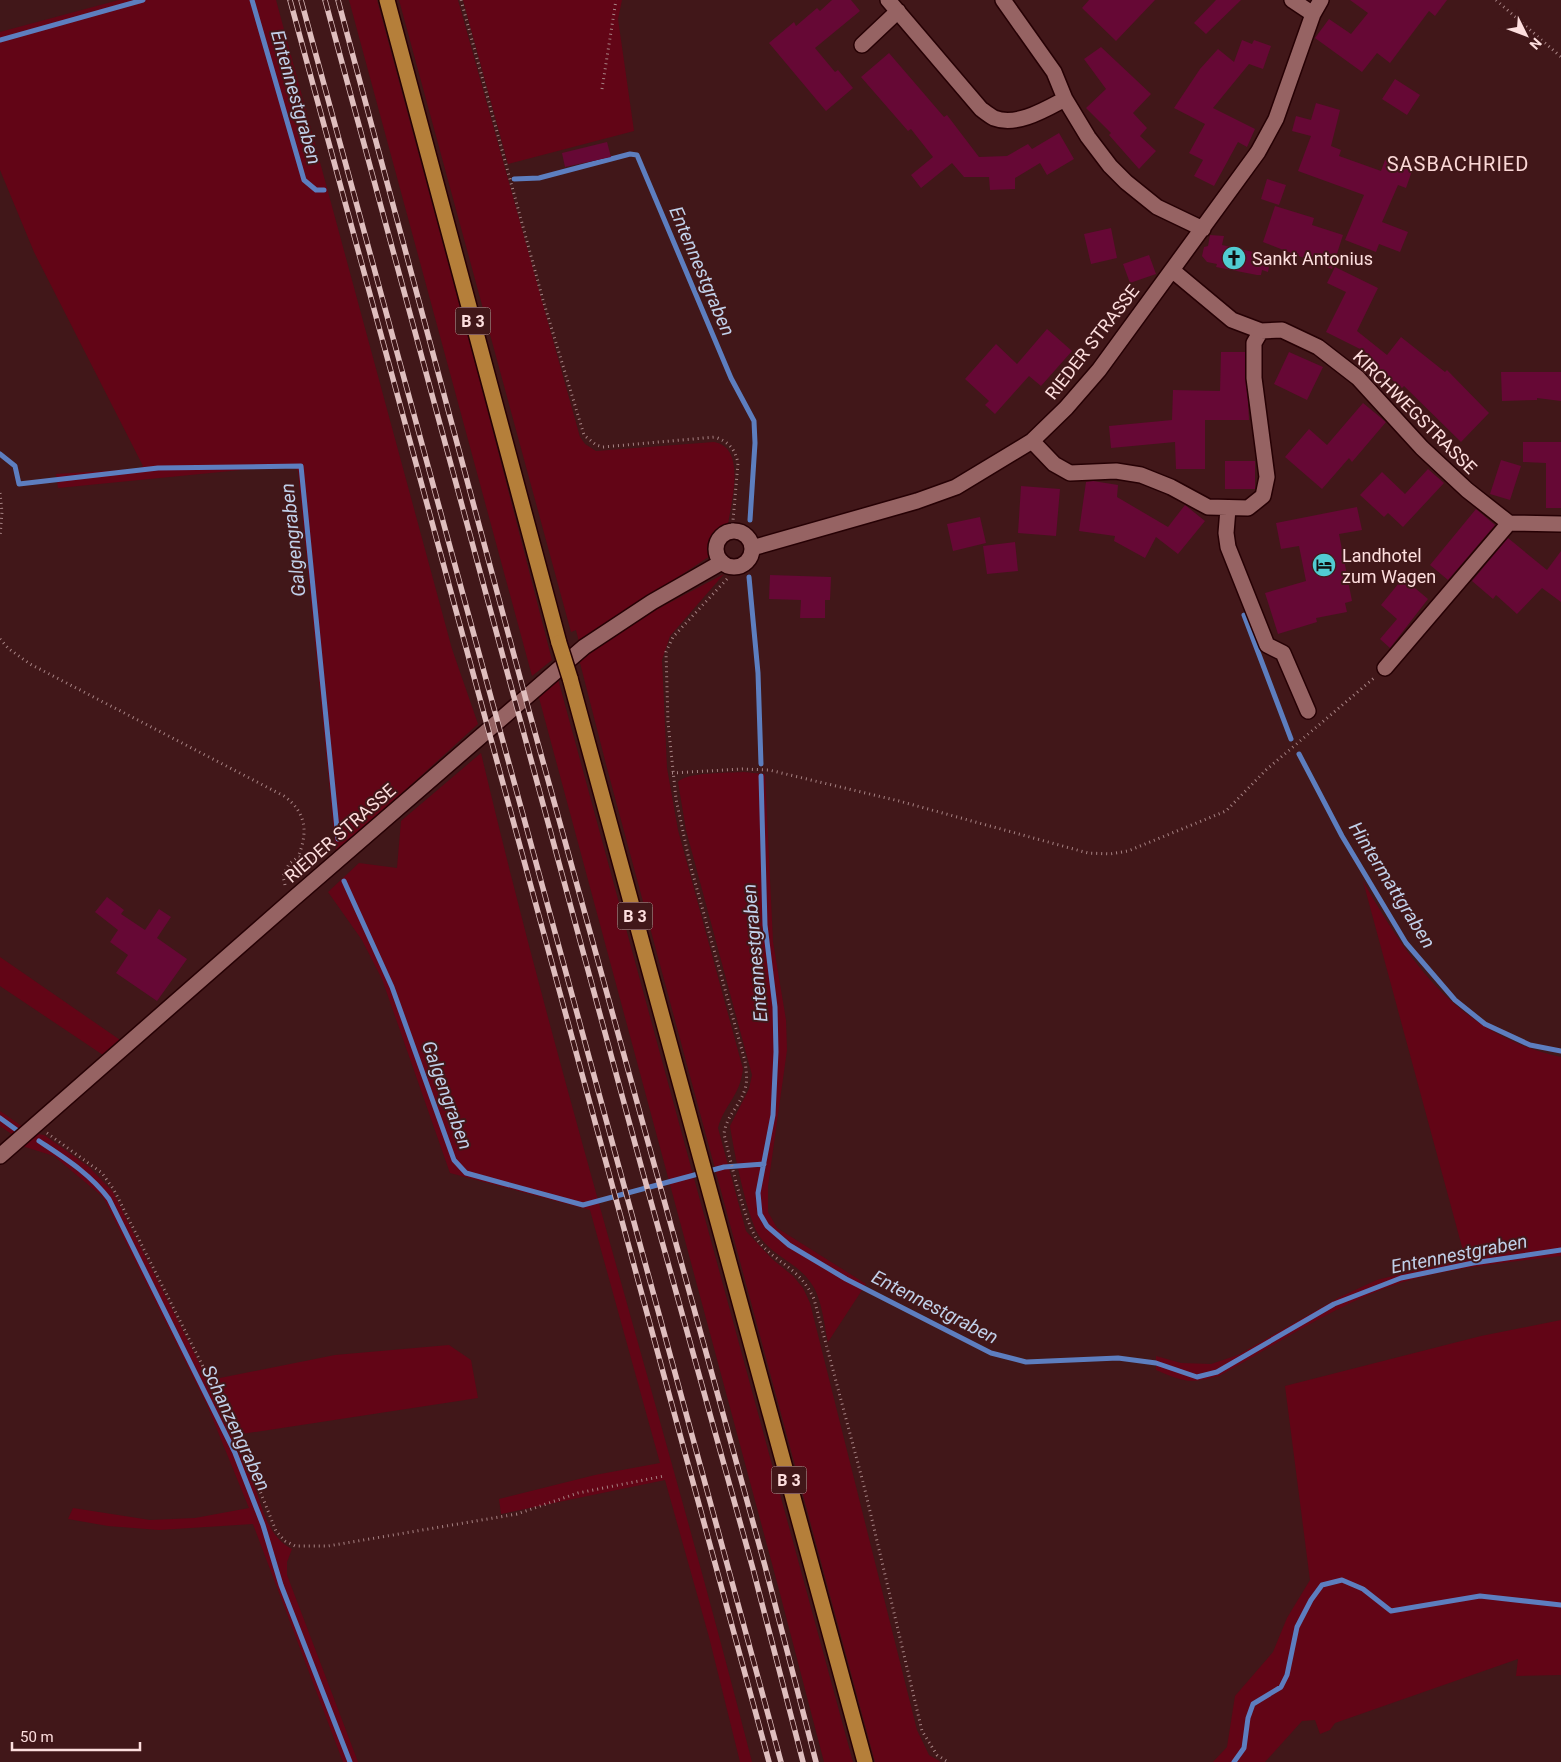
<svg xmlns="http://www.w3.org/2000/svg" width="1561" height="1762" font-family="Roboto,sans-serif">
<rect width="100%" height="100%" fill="#411719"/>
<path fill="#620516" d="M119,0H276L452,649L478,724L336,853L298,471L291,465L58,488L56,474L138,469L143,466L34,252L0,170V32Z
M349,0H377L476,366L552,660L532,676Z
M399,0H458L580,437L585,444L596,451L714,442C747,448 731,501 728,525C713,532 709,540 710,556L579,642L576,630L571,632Z
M463,0H622L618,19L634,131L508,164Z
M724,574L670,636L662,660L667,768L678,830L743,1069C740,1096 724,1105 718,1128L746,1231L772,1259L793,1276L803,1288L810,1303L917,1730L929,1755L941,1762H875L607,768L579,659L631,623Z
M558,679L853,1762H824L778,1586L538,694Z
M481,753C561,1092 666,1425 752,1762H740L709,1637L665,1480L501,1514L499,1499L595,1475L660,1463L590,1210L450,1173L382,979L362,940L328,892L359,863L397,868L401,821Z
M744,772L765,774L773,942L786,1020L787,1050L768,1186V1212L777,1228L866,1284L828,1342C824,1324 822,1298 811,1283C798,1263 770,1255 758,1234C746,1212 734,1152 730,1126L749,1089L752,1075L686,830L678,782C686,772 730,773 744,772Z
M1363,881C1411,965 1460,1035 1561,1057V1256C1508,1262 1454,1267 1403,1282C1337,1303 1279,1343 1219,1376C1189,1384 1184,1382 1156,1370V1356L1181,1363L1211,1364L1238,1355L1340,1297L1377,1280L1465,1258Z
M0,957L123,1042L106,1057L0,986Z
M0,1111L23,1127L13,1135L0,1126Z
M38,1134L44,1135L89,1167L113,1192C159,1287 212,1381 252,1479C262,1504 266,1536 292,1549L287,1562V1575L358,1762H343L253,1524L159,1530L108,1526L68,1519L73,1508L150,1520L195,1518L249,1508L207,1405L103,1197L54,1156L22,1146Z
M1561,1320V1675L1516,1676L1518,1659L1335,1723L1330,1730L1320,1734L1315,1720L1302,1721L1265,1762H1213L1227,1747L1235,1696L1273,1652L1287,1618L1310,1580L1285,1386L1481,1336Z
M449,1345L471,1360L478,1398L242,1434L215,1379L335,1355Z"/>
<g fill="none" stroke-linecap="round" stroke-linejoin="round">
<path stroke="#5d7ebf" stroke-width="5" d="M252,0L304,180L316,190H324
M0,40L143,0
M514,179L539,178L630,154L637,155L731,378L754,421L755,443L750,520
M0,454L15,466L19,484L158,468L301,466L338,839
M749,577L758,673L761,764
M1244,615L1291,739
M1299,754L1342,836L1406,943L1455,1000L1485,1024L1530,1045L1561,1051
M761,776L765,925L775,1007L776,1052L773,1115L758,1193L760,1214L767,1226L789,1245L846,1279L991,1353L1026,1362L1118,1358L1156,1363L1197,1377L1217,1372L1334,1304L1401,1278L1473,1263L1561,1250
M344,881L392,987L454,1160L466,1173L583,1205L724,1167L764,1164
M0,1118L18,1131
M39,1141C66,1159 89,1173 109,1199L235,1453L263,1525L281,1585L350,1762
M1234,1762L1244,1748L1248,1718L1253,1704L1281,1687L1287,1675L1297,1627L1311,1600L1322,1585L1342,1580L1363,1589L1391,1611L1480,1596L1561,1605"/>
</g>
<path fill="#660835" d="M832,0H851L860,11L815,48L835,72L838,70L853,88L826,111L769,43L794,22L796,26L817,8L820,11Z
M1089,0H1155L1116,41L1082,8Z
M1216,0H1241L1206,34L1194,23Z
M1350,0H1447L1435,16L1429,11L1390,63L1377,53L1362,72L1315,38L1329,19L1351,34L1368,13Z
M1242,40L1252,44L1254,40L1271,46L1263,69L1249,64L1213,108L1255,129L1247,147L1238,142L1214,186L1194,176L1203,160L1189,153L1205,124L1174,108L1200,69L1218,49L1234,62Z
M1101,47L1151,94L1133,113L1147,128L1140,136L1156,151L1139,169L1109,135L1111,133L1086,108L1106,89L1084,59Z
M889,53L944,117L947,115L979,157L1007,156L1028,144L1032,149L1059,133L1074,159L1047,175L1040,163L1015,178V189L990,190L989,177H964L952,163L921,188L911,175L933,157L911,129L908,131L861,77Z
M1395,79L1420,95L1407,115L1382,99Z
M1316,103L1340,110L1331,146L1341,150L1339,156L1381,171L1385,160L1412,171L1406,188L1398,185L1382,222L1408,232L1400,252L1379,244L1376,252L1345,240L1364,195L1298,171L1311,136L1292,131L1296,116L1311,120Z
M607,142L611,157L565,167L562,153Z
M1267,179L1286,185L1279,205L1261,199Z
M1275,206L1314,218L1312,225L1343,235L1332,269L1263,242Z
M1111,228L1117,258L1091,264L1084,234Z
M1210,235L1224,236L1222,245L1271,256L1268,272L1262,270L1261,275H1257L1216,267L1217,264L1207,262L1202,256L1204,247L1208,246Z
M1149,255L1156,274L1130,283L1123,264Z
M1335,267L1378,288L1357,331L1387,355L1401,337L1445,372L1447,370L1489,413L1461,442L1404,386L1402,388L1363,356L1366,352L1326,332L1346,292L1327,283Z
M1047,329L1072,351L1041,386L1029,376L995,414L985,405L989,401L965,379L996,344L1017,364Z
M1221,352H1245L1249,420H1205V469H1176L1175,442L1111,448L1109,426L1172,420L1173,390L1220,391Z
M1289,352L1323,367L1307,400L1274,384Z
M1501,372H1561V401L1537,398V400L1502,401Z
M1363,403L1386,422L1352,462L1349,458L1322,489L1285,457L1309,429L1327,445Z
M1523,442H1561V508H1546V463L1523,462Z
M1501,460L1521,466L1510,500L1490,494Z
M1225,461H1255V489H1225Z
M1428,469L1444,483L1403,527L1388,513L1384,517L1360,495L1382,472L1405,494Z
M1093,481L1118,485L1117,497L1168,527L1185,505L1205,521L1178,554L1156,537L1145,558L1114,541L1115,536L1079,531L1086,482Z
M1021,486L1060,489L1056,536L1018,533Z
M1357,507L1362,530L1339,534L1352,601L1345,603L1347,612L1316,618L1317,622L1278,634L1265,593L1306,581L1299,546L1281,549L1276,523Z
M1476,509L1495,525L1448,580L1430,565Z
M980,517L986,543L953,551L947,524Z
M1508,538L1547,570L1561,551V602L1542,588L1517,614L1496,595L1493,599L1472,581Z
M1015,542L1018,571L987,574L983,546Z
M770,575L831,577L830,600H825V618H800L801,600L769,599Z
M1403,578L1428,599L1390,648L1380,639L1397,619L1381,605Z
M107,897L124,910L121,914L145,930L159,909L171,917L157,938L187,959L157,1001L116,973L128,955L110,942L118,930L95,912Z"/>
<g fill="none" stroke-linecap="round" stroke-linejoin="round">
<g stroke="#260004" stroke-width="18">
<path id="minor" d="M888,0L981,109C985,112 990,116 994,118C1017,127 1046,109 1065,99
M1003,0L1054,72L1065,99L1088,137L1110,166L1126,182L1157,207L1203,229
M1292,0L1313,14
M862,45L898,11
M1172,270L1232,320L1261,331L1282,330L1318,347L1358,378L1422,448L1467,490L1509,523L1561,524
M1032,441L1054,464L1070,473L1116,471L1141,475L1171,487L1208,507L1248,508L1263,496L1267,477L1254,378V343L1261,331
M1228,509L1226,533L1228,547L1267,645L1283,653L1308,711
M716 549a18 18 0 1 1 36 0a18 18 0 1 1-36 0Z
M752,548L917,501L956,487L1032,441L1066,408L1099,370L1258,152L1276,119L1313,14L1321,0
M1385,668L1509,523
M0,1156L293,899L584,647L652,602L722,562"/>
</g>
<g stroke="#260004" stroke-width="18">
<path id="major" d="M387,0L559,643
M570,678L865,1762"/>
</g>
<path stroke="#a78384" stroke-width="3" stroke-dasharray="1 4" stroke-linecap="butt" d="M461,0L543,300L584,435L596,445L603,447L715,437C729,442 735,449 738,463L732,532
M1496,0L1561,57
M602,89L616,0
M0,493L2,512L0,537
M727,579L673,637L666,652L668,722L676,799L690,864L745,1061C746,1070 748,1080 745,1089C740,1106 726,1116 724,1134C730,1158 745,1226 759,1242C780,1266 799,1267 814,1299L864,1486L922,1731L937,1755L948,1762
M0,639L9,649L30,664L284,796C307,813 308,833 298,857H310L315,860
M672,773L742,769L769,770L899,801L1088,853L1110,854L1128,851L1226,811L1266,770L1374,678
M285,885L283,876L289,864L298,857
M47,1133L102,1173L114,1190L238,1436L276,1531L285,1541L295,1546H328L517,1514L578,1493L664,1476"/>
<use href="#minor" stroke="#966363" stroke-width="15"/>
<use href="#major" stroke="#b57f3a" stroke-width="15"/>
<g stroke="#dfbebe" stroke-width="5.5">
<path id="rail" d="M290,0L769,1762
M301,0L781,1762
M325,0L643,1173L753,1569L803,1762
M338,0L529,711L765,1566L816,1762"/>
</g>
<use href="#rail" stroke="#411719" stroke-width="4" stroke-dasharray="11" stroke-linecap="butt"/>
<g stroke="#260004" stroke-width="18" stroke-linecap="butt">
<path id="major-bridge" d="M559,643L570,678"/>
</g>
<use href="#major-bridge" stroke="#b57f3a" stroke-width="15"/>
</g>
<defs>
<g id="church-disc" transform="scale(1.25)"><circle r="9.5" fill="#51ccd2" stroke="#411719"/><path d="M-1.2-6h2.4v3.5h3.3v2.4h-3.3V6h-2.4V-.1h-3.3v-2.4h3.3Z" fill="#111"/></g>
<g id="hotel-disc" transform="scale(1.25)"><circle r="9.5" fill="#51ccd2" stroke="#411719"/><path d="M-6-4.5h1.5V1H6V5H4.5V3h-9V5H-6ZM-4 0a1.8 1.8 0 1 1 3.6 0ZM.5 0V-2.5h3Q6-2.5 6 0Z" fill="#111"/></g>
</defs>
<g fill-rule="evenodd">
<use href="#church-disc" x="1234" y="258"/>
<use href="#hotel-disc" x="1324" y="565"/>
</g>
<g text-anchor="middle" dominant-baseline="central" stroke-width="4" stroke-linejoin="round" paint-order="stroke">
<g fill="#411719" stroke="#c5a2a3" stroke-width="1">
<rect x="455.5" y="307.5" width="35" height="27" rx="4"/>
<rect x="617.5" y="902.5" width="35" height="27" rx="4"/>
<rect x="771.5" y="1466.5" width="35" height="27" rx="4"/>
</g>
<g font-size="16" font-weight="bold" fill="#fddede">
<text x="473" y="321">B 3</text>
<text x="635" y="916">B 3</text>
<text x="789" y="1480">B 3</text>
</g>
<g font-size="18" fill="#fddede" stroke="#411719" text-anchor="start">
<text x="1252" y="258">Sankt Antonius</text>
<text x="1342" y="555">Landhotel<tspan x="1342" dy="21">zum Wagen</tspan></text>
</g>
<g font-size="18" fill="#fddede" stroke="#411719">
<text transform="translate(1092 342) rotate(-52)">RIEDER STRASSE</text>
<text transform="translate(1415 412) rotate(45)">KIRCHWEGSTRASSE</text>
<text transform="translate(340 833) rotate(-41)">RIEDER STRASSE</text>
</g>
<g font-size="19" font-style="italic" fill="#c1d0e9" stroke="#411719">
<text transform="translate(296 97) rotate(74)">Entennestgraben</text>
<text transform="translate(702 271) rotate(67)">Entennestgraben</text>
<text transform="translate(293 540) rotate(-96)">Galgengraben</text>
<text transform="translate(1392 885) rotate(58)">Hintermattgraben</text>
<text transform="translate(755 953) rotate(-95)">Entennestgraben</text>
<text transform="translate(447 1095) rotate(70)">Galgengraben</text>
<text transform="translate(1459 1254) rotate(-11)">Entennestgraben</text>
<text transform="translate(935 1307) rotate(27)">Entennestgraben</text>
<text transform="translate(236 1428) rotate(65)">Schanzengraben</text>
</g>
<g font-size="20" letter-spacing="1" fill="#fbd8d7" stroke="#411719">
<text x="1458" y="164">SASBACHRIED</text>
</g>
</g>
<g transform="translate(1526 35) rotate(132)" stroke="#411719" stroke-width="4" paint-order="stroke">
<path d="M0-4L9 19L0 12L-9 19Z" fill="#fddede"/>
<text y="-8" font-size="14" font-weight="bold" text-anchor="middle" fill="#fddede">N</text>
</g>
<path d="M12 1742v8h128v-8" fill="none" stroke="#fddede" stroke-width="2.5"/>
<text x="20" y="1742" font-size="15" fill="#fddede" stroke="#411719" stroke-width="4" paint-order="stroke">50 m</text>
</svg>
